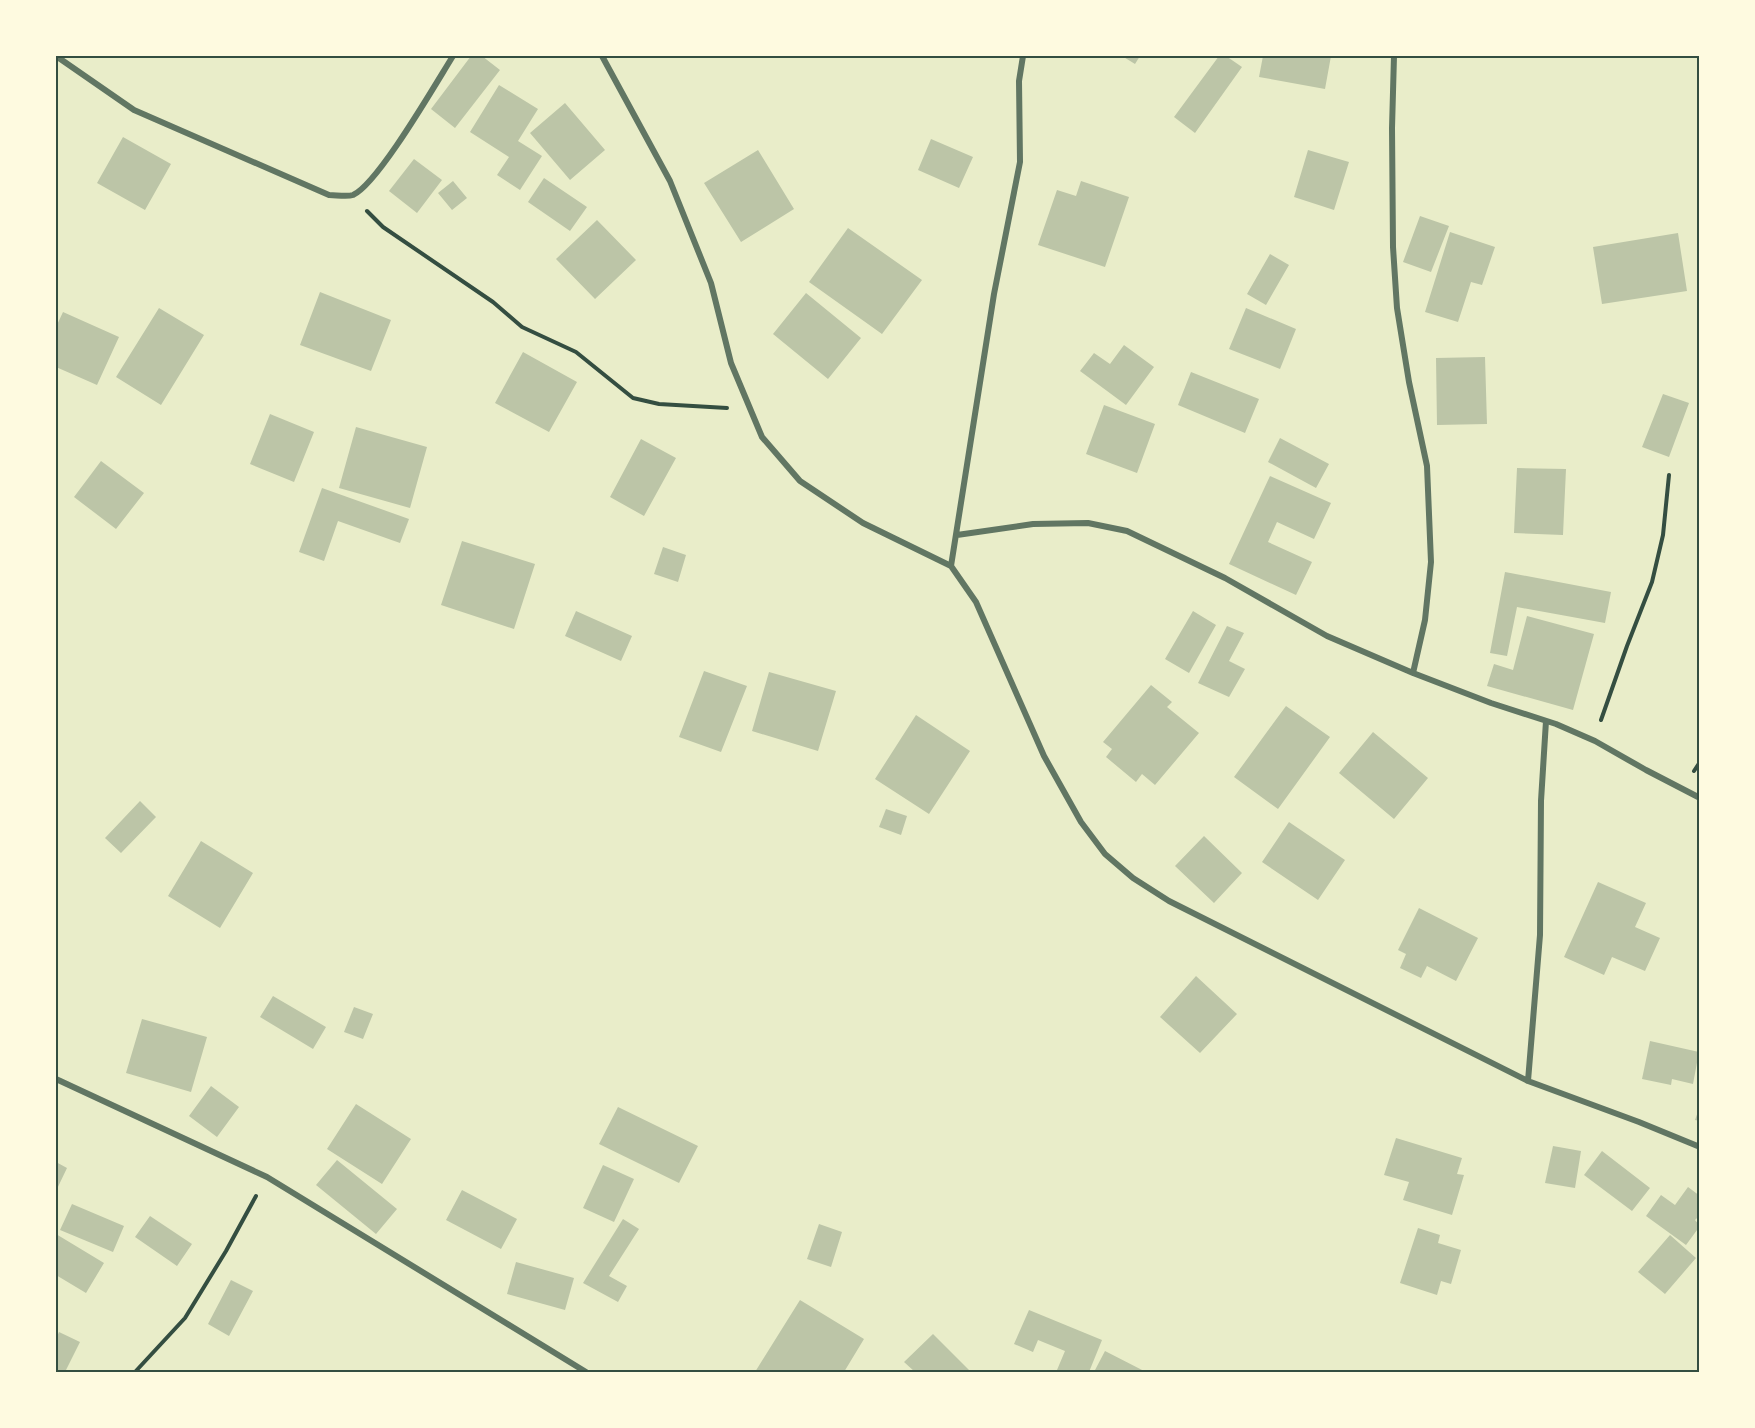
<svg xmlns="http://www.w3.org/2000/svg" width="1755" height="1428" font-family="'Asap Condensed',sans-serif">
<rect width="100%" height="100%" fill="#e9edc9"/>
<path fill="#bcc5a7" d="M471,56H482L500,70L455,128L431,109Z
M1122,56H1140L1135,64Z
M1219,56H1226L1242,67L1195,133L1174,117Z
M1263,56H1331L1325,89L1259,77Z
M499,85L538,109L518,141L542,156L520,190L497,175L509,157L470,132Z
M565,103L605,150L570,180L530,133Z
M123,137L171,164L145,210L97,183Z
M931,139L973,157L959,188L918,170Z
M758,150L794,209L741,242L704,183Z
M1308,150L1349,162L1334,210L1294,197Z
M414,159L442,180L417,213L389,191Z
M544,178L587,207L570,231L528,202Z
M453,181L467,198L452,210L438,193Z
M1081,181L1129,197L1105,267L1038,245L1057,190L1076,196Z
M1420,216L1449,226L1431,272L1403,262Z
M597,220L636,260L595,299L556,259Z
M848,228L922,280L882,334L809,282Z
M1450,232L1495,247L1482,285L1471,282L1458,322L1425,312Z
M1678,233L1687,291L1602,304L1593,247Z
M1270,254L1289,265L1266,305L1247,294Z
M320,292L391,320L371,371L300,345Z
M806,293L861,338L828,379L773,334Z
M159,308L204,335L161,405L116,377Z
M1246,308L1296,329L1280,369L1229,349Z
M63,312L119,337L97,385L56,367V327Z
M1124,345L1154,367L1126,405L1080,371L1094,353L1110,364Z
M523,352L577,382L549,432L495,403Z
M1485,357L1487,424L1437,425L1436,358Z
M1191,372L1259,399L1245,433L1178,405Z
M1663,394L1689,403L1669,457L1642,447Z
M1104,405L1155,424L1137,473L1086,454Z
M270,414L314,432L294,482L250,464Z
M356,427L427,447L410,508L339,488Z
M1280,438L1329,464L1316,488L1268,462Z
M641,439L676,458L644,516L610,497Z
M101,461L144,493L116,529L74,497Z
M1517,468L1566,469L1563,535L1514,533Z
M1270,476L1331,503L1314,539L1277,522L1268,542L1312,562L1296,595L1229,564Z
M322,488L409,519L400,543L338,521L324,561L299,552Z
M462,541L535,564L514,629L441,605Z
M663,547L686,555L678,582L654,574Z
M1505,572L1611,592L1605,623L1517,607L1507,656L1490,653Z
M576,611L632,636L621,661L565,636Z
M1193,611L1216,625L1189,673L1165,659Z
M1527,616L1594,634L1573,710L1487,686L1494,664L1513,670Z
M1227,626L1244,633L1229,661L1245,669L1229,697L1198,683Z
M704,671L747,686L721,752L679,737Z
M769,672L836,691L818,751L752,731Z
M1151,685L1172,702L1167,707L1199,733L1155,785L1142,774L1136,782L1106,757L1112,749L1103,742Z
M1286,706L1330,737L1278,809L1234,777Z
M916,715L970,751L929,814L875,779Z
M1373,732L1428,778L1394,819L1339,773Z
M140,801L156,817L121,853L105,838Z
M886,809L907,816L901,835L879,827Z
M1289,822L1345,860L1318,900L1262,862Z
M1204,836L1242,873L1214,903L1175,866Z
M201,841L253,873L220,928L168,896Z
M1598,882L1646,903L1635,927L1660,938L1645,971L1612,957L1604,975L1564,957Z
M1419,908L1478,938L1456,981L1427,966L1421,978L1400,968L1406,954L1398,950Z
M1196,976L1237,1014L1200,1053L1160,1017Z
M273,996L326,1027L313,1049L260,1017Z
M354,1007L373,1014L363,1039L344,1032Z
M142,1019L207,1037L191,1092L126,1073Z
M1650,1041L1699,1052L1693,1084L1672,1079L1671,1085L1642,1079Z
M211,1086L239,1107L217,1137L189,1116Z
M356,1104L411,1139L382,1184L327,1149Z
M1700,1106V1121L1695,1120Z
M618,1107L698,1146L679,1183L599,1144Z
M1396,1138L1462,1158L1457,1174L1464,1175L1452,1215L1403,1200L1409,1182L1384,1175Z
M1553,1146L1581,1151L1575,1188L1545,1183Z
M1602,1151L1650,1188L1632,1211L1584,1175Z
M337,1160L397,1209L376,1234L316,1185Z
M56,1162L67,1168L56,1191Z
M603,1165L634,1179L614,1222L583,1208Z
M1688,1187L1700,1196V1215L1695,1220L1700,1226L1686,1245L1646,1216L1661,1195L1675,1205Z
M462,1190L517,1219L501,1249L446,1220Z
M72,1204L124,1226L113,1252L60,1230Z
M150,1216L192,1244L177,1266L135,1237Z
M623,1219L639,1229L609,1276L627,1286L618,1302L583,1283Z
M819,1224L842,1232L831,1267L807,1259Z
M1418,1228L1440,1235L1438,1243L1461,1250L1451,1284L1441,1281L1437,1295L1400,1283Z
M56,1234L104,1263L86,1293L56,1275Z
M1670,1235L1696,1258L1665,1294L1638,1272Z
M516,1262L574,1278L565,1310L507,1294Z
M231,1280L253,1291L229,1336L208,1324Z
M800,1300L864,1339L844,1372H755Z
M1029,1310L1102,1340L1089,1372H1063L1057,1370L1065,1351L1038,1340L1033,1352L1014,1344Z
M59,1332L80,1342L65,1372H56V1339Z
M933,1334L971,1372H915L904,1362Z
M1105,1351L1146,1372H1094Z"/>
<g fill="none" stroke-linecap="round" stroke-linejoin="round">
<path stroke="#344e41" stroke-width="4" d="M367,211L383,227L493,302L522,327L576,352L633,398L659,404L727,408
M1601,720L1627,646L1652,582L1663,535L1669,475
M1694,771L1700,762
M135,1372L185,1318L226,1251L256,1196"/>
<path stroke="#617663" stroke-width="6" d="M56,56L134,110L329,195C336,195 347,197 353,195C378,184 436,83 453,56
M602,56L670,181L711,283L731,363L762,437L800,481L863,523L951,566L976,602L1044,756L1081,822L1105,854L1133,878L1169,901L1528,1081L1639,1122L1700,1147
M1394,56L1392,128L1393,247L1397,308L1409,382L1427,466L1431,562L1425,620L1413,673
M957,535L1033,524L1088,523L1127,531L1225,578L1327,636L1413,673L1491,703L1556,724L1595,741L1646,770L1700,798
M951,566L994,294L1020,162L1019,81L1023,56
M56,1079L267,1177L586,1372
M1528,1081L1540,935L1541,801L1546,721"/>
</g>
<rect width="1755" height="1428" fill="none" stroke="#fefae0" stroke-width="114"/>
<rect x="57" y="57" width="1641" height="1314" fill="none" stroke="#344e41" stroke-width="2"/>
</svg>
